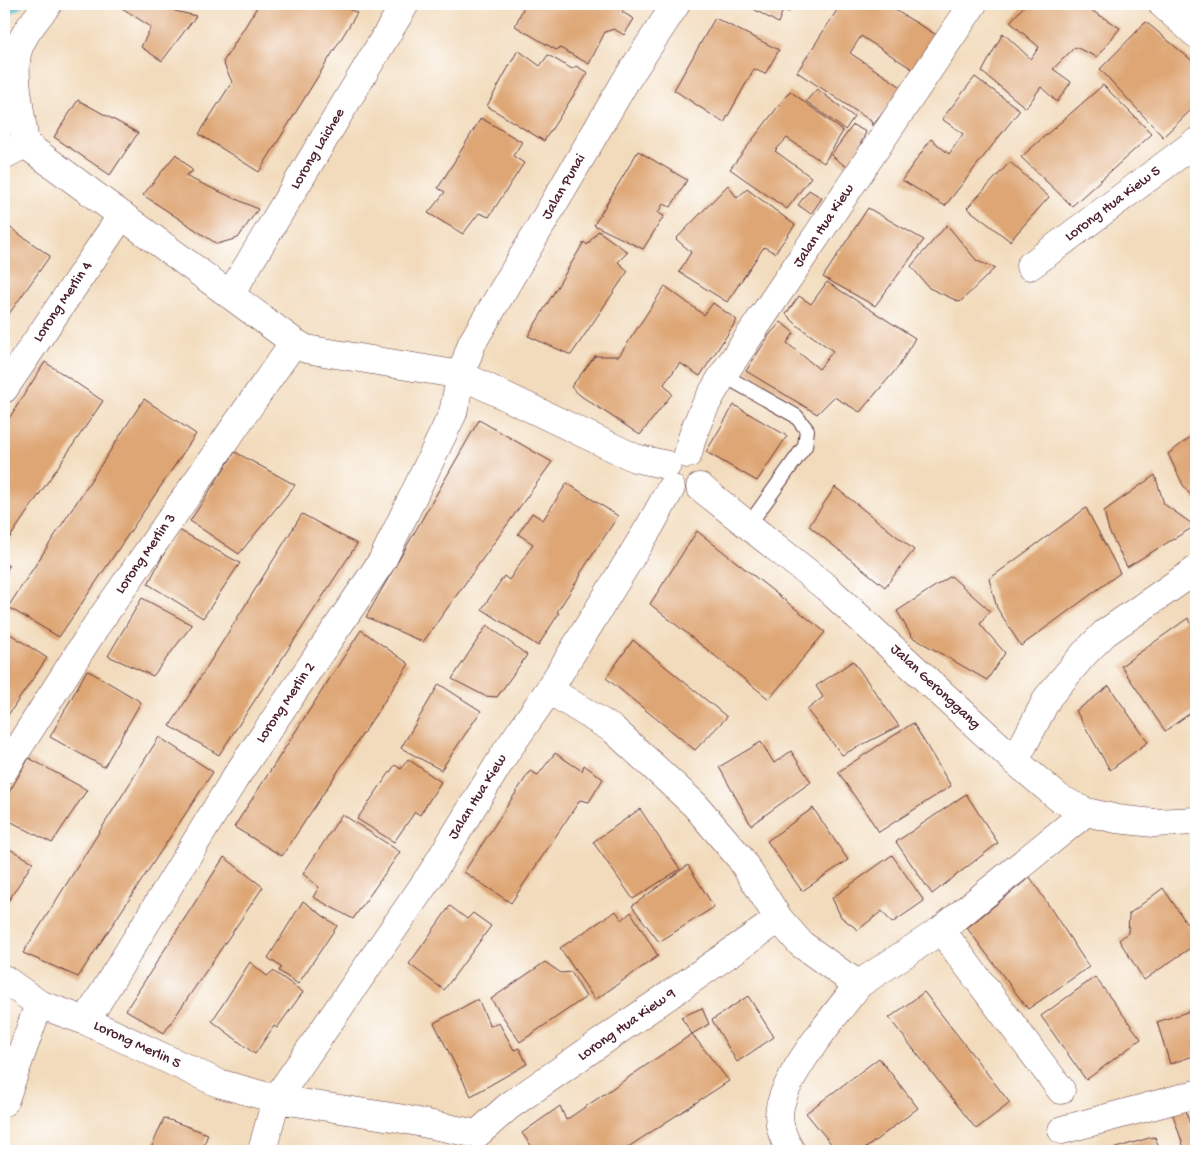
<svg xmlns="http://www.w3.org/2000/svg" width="1200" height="1155" font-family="'Gochi Hand',sans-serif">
<rect width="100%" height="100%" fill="#fff"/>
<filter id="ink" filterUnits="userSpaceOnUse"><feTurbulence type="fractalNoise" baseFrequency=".02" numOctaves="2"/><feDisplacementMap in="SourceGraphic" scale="10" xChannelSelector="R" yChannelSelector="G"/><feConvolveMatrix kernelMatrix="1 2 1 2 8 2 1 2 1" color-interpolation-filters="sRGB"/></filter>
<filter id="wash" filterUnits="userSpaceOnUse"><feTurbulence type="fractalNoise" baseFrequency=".0096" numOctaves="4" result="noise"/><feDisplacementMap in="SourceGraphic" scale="20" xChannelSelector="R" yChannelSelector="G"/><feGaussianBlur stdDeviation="1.12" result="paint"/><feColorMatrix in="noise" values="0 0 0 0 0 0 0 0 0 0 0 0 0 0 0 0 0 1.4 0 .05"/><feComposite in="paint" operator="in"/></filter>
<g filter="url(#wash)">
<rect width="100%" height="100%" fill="#f2dbbc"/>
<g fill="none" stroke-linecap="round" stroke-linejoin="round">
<path stroke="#51bccd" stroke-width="7" d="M4,11L7,13L20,4"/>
</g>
<g id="blocks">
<path fill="#dea675" d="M116,4H163L175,11L196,16L162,61L141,47L151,27Z
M259,4H339L357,13L259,172L199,134L232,82L223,62Z
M525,4H628L622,12L634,19L624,35L614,29L605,32L589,64L560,48L556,50L515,26Z
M745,4H795L789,12L783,10L778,23Z
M841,4H885L940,37L917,72L861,36L850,53L903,88L872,126L871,121L797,72Z
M1026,4H1081L1120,28L1097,57L1075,47L1053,69L1071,82L1057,102L1041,87L1026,108L982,72L1003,33L1031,59L1039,47L1010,22Z
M715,18L779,50L765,74L754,69L724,123L674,90Z
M1146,22L1196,64V105L1163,137L1100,69Z
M518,50L540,66L548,55L572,69L576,66L588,73L544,141L487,106Z
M975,77L1020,110L945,206L902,180L931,139L949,154L963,134L942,119Z
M1103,85L1152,134L1072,206L1021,157Z
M817,89L854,117L845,130L806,101Z
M790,91L843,131L824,163L787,138L775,151L811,177L787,209L730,169Z
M78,100L138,133L110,175L54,137Z
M481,118L522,142L513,156L524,163L489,217L479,213L463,234L428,213L445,192L438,188Z
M853,125L866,132L849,169L831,155Z
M638,151L687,180L671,207L663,204L658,213L664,216L643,249L594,225Z
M176,154L193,171L185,176L258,209L238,238L217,244L143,195Z
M1010,162L1049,197L1010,241L967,208Z
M728,185L737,198L747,189L795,225L775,253L764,247L727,302L679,272L691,252L676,239Z
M809,190L822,198L811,214L798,205Z
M868,208L924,240L875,306L823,277Z
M5,224L50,256L4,321V225Z
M947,225L977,261L995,268L960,302L929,288L911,266Z
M598,231L628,252L618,262L628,271L571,355L528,336L584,242L587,245Z
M827,282L915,338L899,366L860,412L834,397L817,414L746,371L770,334L781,322L794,333L787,343L819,369L833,351L798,326L786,314L799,296L811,304Z
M665,286L704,315L713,303L737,320L700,376L680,363L664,384L672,394L640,435L581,396L571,387L595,356H619Z
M45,362L103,401L4,546V426Z
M144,399L196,434L59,637L8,607Z
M734,405L787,436L757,481L706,452Z
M479,420L552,462L423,642L366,617Z
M1196,433V502L1183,485L1168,454Z
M235,452L295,485L239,554L190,521Z
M1155,475L1164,504L1195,526L1127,567L1109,531L1104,511Z
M567,483L618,516L580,574L581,575L557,612L559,613L538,646L482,609L504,576L509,580L533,544L518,534L532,513L543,520Z
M835,487L914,550L885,587L809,526Z
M1086,508L1120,573L1021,646L997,608L989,579Z
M302,514L357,544L219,755L170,726Z
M177,529L240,563L203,618L148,584Z
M697,531L825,632L769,699L650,604Z
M4,563L9,566L4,575Z
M951,576L990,611L980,624L1005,653L987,680L912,637L897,611Z
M142,598L192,625L153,676L108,656Z
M1188,618L1196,631V709L1165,731L1121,666Z
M487,625L527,655L497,697L485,696L452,679Z
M4,630L47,658L4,721Z
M361,630L409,664L282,856L234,827Z
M633,640L727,717L695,750L606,678Z
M853,661L899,726L842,755L807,710L823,697L816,686Z
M87,670L141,702L104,767L50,737Z
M439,684L481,711L441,770L401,748Z
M1109,686L1148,742L1110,770L1076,711Z
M913,723L951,786L879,832L838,772Z
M159,737L213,772L78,977L23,953Z
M761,742L774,763L791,751L811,782L751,825L719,767Z
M555,753L582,771L584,765L603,779L589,802L580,800L511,903L464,872L530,771L538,775Z
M29,758L87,790L52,843L4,818V801Z
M408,759L441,782L420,815L415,812L394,842L357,819L395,765L401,769Z
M966,794L998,843L932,894L896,842Z
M813,808L848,860L802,891L767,841Z
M640,809L680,869L633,899L593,842Z
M342,814L400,852L353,919L313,897L319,887L303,874Z
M4,846L33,862L4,908Z
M892,855L924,901L892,923L882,911L858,930L841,917L832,898Z
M224,857L263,887L164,1033L126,1010Z
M688,865L714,907L659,942L632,906Z
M1030,877L1089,967L1028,1009L967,928Z
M1163,888L1196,937V944L1144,980L1119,940L1128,933L1129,914Z
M303,901L337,926L298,984L279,971L281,967L268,958Z
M450,906L467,919L473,913L491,926L444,990L409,964Z
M616,911L622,920L631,912L658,956L595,1000L560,948Z
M250,962L267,976L273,971L303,992L277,1028L274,1026L255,1054L212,1021Z
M545,962L561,973L571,972L586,997L520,1042L491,999Z
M1095,977L1141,1039L1086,1080L1041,1016Z
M924,992L1010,1103L976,1129L889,1018Z
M748,996L774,1037L737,1062L712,1020Z
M478,999L490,1026L499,1023L514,1050L519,1048L527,1064L471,1096L434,1023Z
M702,1008L709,1024L692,1034L681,1017Z
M1196,1009V1055L1170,1064L1157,1022Z
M692,1034L729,1081L622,1151H535L522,1133L560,1106L566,1120Z
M879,1058L918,1108L862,1151H837L806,1113Z
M1185,1108L1191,1128L1196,1126V1151H1185L1172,1112Z
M164,1118L208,1134L204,1145L218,1151H150Z
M1155,1137L1160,1151H1106L1149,1138Z
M948,1146L950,1151H934Z"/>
</g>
</g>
<g filter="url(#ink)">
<use href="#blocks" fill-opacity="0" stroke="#633b41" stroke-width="1"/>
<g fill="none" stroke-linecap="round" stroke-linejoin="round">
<g stroke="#633b41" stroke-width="16">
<path id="service" d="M723,375L796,416L807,430L805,446L748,526"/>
</g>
<g stroke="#633b41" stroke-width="29">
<path id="minor" d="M48,4C37,18 24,32 18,50C11,73 22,119 25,144L294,342L306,349L461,375L635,458L667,465
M1162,4L1196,34
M4,155L25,144
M1030,266L1196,142
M230,295L405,4
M4,389L122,215
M688,454C694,424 707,401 723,375L973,4
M700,487L827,588L1015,761L1059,798L1086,812L1117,819L1154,823L1196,821
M549,690L614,730L695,805L740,858L779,919L801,944L844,975L859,984L941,930L1086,812
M1015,761L1048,697L1084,654L1105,633L1196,570
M4,770L96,626L294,342
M941,930L1061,1090
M4,979L39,1004L86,1021L218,1083L276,1099L398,1118L477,1134
M86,1021L235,778L382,561L453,413L461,375L472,343L625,82L676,4
M4,1102L39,1004
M1062,1130L1196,1094
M477,1134L509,1106L779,919
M262,1151L276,1099L430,876L506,752L549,690L650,526L671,488
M791,1151C784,1140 779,1129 779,1115C780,1079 837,1013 859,984"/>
</g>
<use href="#service" stroke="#fff" stroke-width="14"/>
<use href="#minor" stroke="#fff" stroke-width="28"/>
</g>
</g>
<g text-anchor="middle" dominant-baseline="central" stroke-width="5" stroke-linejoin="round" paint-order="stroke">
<g font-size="15" fill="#4a1f2b" stroke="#fff">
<text transform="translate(318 149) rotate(-59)">Lorong Laichee</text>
<text transform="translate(564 187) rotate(-60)">Jalan Punai</text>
<text transform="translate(1113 204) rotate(-37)">Lorong Hua Kiew 5</text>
<text transform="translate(824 226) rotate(-56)">Jalan Hua Kiew</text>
<text transform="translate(63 302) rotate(-56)">Lorong Merlin 4</text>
<text transform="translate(146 554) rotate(-55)">Lorong Merlin 3</text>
<text transform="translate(935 687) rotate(43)">Jalan Geronggang</text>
<text transform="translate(286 703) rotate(-56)">Lorong Merlin 2</text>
<text transform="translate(478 797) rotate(-58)">Jalan Hua Kiew</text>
<text transform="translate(627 1025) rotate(-35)">Lorong Hua Kiew 9</text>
<text transform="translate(137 1045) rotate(25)">Lorong Merlin 5</text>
</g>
</g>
<rect width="1200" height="1155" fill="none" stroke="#fff" stroke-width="20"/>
</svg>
